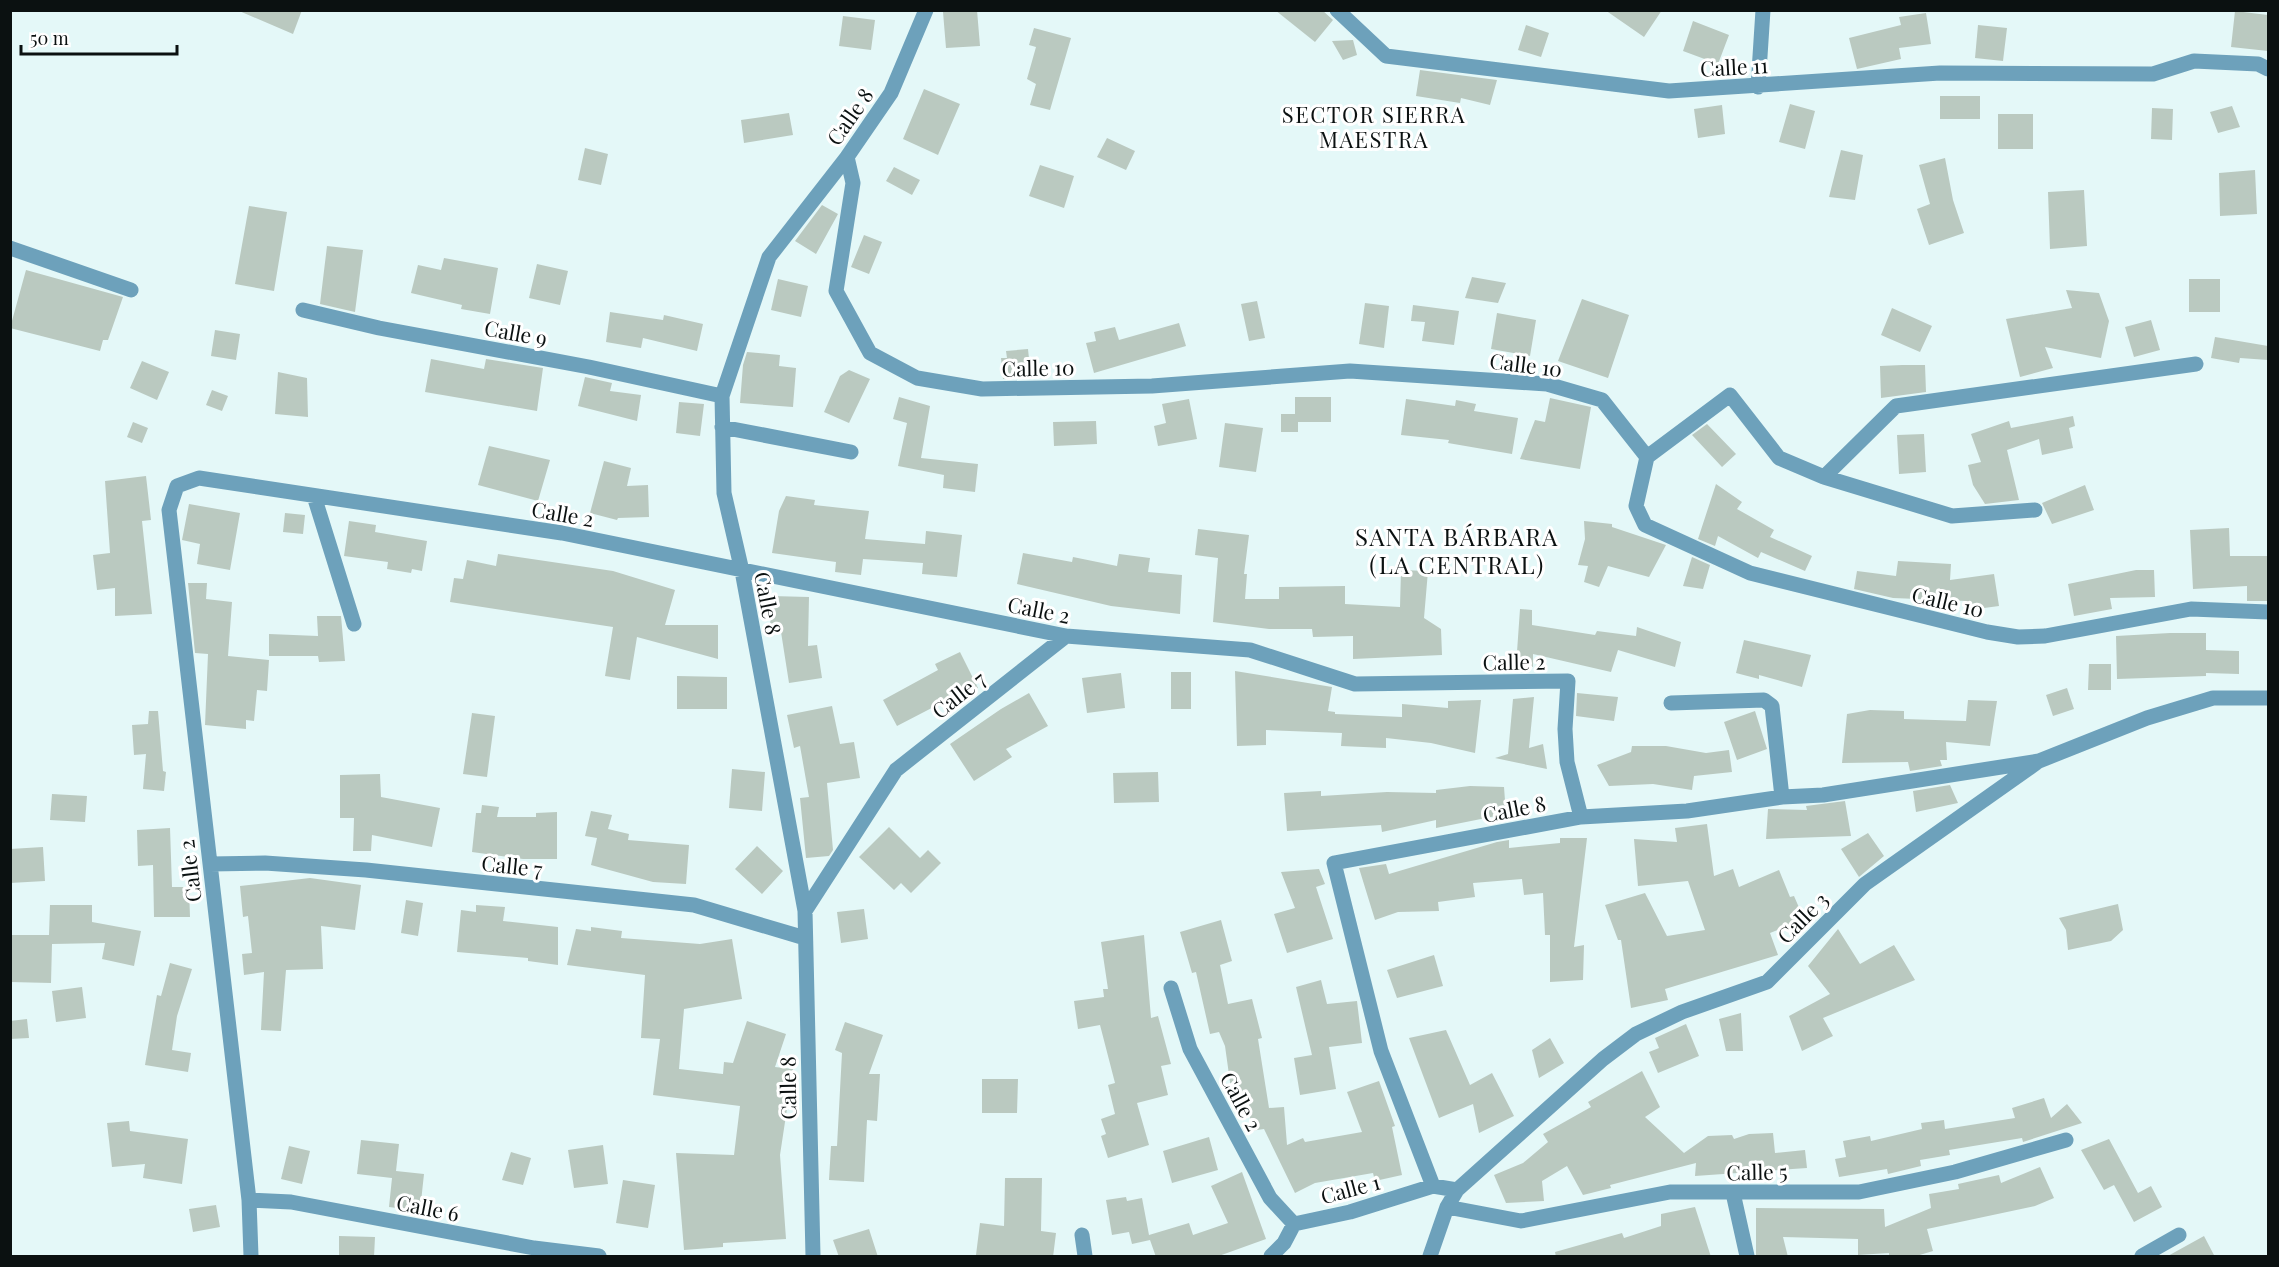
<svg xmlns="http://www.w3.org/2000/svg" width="2279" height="1267" font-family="'Playfair Display',serif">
<rect width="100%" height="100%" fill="#e4f8f8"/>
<path fill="#bac9c0" d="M237,10H302L293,34Z
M977,10L980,46L946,48L943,12Z
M1275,10H1322L1333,20L1315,42Z
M1605,10H1662L1644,37Z
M2235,11L2268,15V51L2231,47Z
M1926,13L1931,44L1899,48L1901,59L1857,69L1849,38L1901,25L1899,17Z
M843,16L875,20L871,50L839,46Z
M1693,21L1729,35L1718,64L1683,51Z
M1526,25L1549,33L1541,57L1518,50Z
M1978,25L2007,28L2003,61L1975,58Z
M1034,28L1071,38L1050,110L1030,105L1036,84L1027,79L1036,47L1029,45Z
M1353,40L1357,55L1343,60L1332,41Z
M1420,70L1497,80L1490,105L1461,98L1460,103L1416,96Z
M924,89L960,104L938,155L903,139Z
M1940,96H1980V119H1940Z
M1790,104L1815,111L1805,149L1779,142Z
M1722,105L1725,134L1698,138L1694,109Z
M2232,106L2240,127L2218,133L2210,112Z
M2152,108L2173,109L2172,140L2151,139Z
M789,113L793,135L744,143L741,120Z
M1998,114H2033V149H1998Z
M1107,138L1135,151L1126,170L1097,157Z
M585,148L608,154L601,185L578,180Z
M1841,150L1863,155L1855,200L1829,197Z
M1945,158L1953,200L1964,233L1929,245L1917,209L1930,204L1919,165Z
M1040,165L1074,176L1064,208L1029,196Z
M894,167L920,180L912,195L886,181Z
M2255,170L2257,214L2220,216L2219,173Z
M2084,190L2087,246L2050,249L2048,192Z
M822,205L838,214L816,254L795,241Z
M249,206L287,212L274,291L235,284Z
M864,235L882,242L869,274L851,267Z
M327,246L363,250L355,312L320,304Z
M444,258L498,268L490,314L461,309L462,305L411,293L418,265L441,270Z
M537,264L568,271L560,305L529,298Z
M26,270L123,297L108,340H103L100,351L10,328Z
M1472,277L1506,283L1498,303L1465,298Z
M778,279L808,286L801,317L771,310Z
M2189,279H2220V312H2189Z
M2066,290L2099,293L2109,321L2101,358L2045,347L2053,368L2020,377L2006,319L2072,308Z
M1582,299L1629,315L1608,378L1558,361Z
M1257,301L1265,338L1249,341L1241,304Z
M1365,303L1389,306L1384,348L1359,344Z
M1413,305L1459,311L1454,345L1422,341L1425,322L1411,321Z
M1892,308L1932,326L1920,352L1881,335Z
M610,312L663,320L664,315L703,324L697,351L643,338L641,348L606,342Z
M1497,313L1536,320L1530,356L1491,349Z
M2151,320L2160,350L2134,357L2125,327Z
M1179,323L1186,346L1094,373L1086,343L1096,341L1094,332L1115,327L1119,340Z
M215,330L240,334L236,360L211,356Z
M2215,337L2268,346V360L2240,358L2239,363L2211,358Z
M1028,349L1031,378L1003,379L1001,358H1007L1006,351Z
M747,352L780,355L779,366L796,368L793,407L740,403L743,365Z
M431,359L484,369L486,359L543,368L537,411L425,392Z
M142,361L169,372L157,400L130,388Z
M1902,365H1925L1926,392L1881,398L1880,366Z
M849,370L870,379L849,423L824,412L840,376Z
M278,372L307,378L308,417L275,414Z
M585,377L612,383L610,391L641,395L637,421L578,406Z
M212,390L228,396L222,411L206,405Z
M899,397L930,406L921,458L978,464L975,492L943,488L944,475L898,466L907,423L893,419Z
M1295,397H1331V422H1298V432H1281V414H1295Z
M1550,398L1591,407L1580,469L1520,459L1535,420L1545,422Z
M1189,399L1197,439L1158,446L1154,426L1166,423L1162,404Z
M1406,399L1455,406L1456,400L1476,404L1474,411L1518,418L1512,454L1448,443L1449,440L1401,435Z
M679,402L704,404L700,436L676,433Z
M2073,416L2075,426L2069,428L2073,448L2042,455L2039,439L2007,450L2019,500L1985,504L1973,485L1968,465L1981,462L1971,434L2009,421L2011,428Z
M1096,421L1097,444L1054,446L1053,422Z
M133,422L148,428L142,443L127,437Z
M1225,423L1263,428L1256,472L1219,467Z
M1707,424L1736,454L1722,467L1692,435Z
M1924,434L1926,472L1899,474L1897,435Z
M489,446L550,460L538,501L478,485Z
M604,461L631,468L627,486L648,485L649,517L618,518L617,520L590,513Z
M146,476L151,520L142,521L152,614L115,616V588L97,590L93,555L110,553L105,481Z
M1716,484L1742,502L1737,509L1774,530L1770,537L1812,556L1805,571L1761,552L1758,558L1718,536L1715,546L1698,539Z
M2085,485L2094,510L2052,524L2042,503Z
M786,496L815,500L814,505L869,511L865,539L925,544L926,531L962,535L957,577L922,574L923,563L863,559L861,575L835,572L836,562L772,553L779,511Z
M189,504L240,513L230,570L197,564L200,544L182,540Z
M285,513L305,515L303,534L283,532Z
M349,521L376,525L375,532L427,541L422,571L412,569L411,573L387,569L388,562L344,556Z
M1584,521L1612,524V527L1666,545L1649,577L1608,566L1599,587L1584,582L1588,566L1578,565L1585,539Z
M2229,528L2230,556H2268V601H2247V586L2193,589L2190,530Z
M1198,529L1249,535L1244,574H1247L1245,599H1279V587L1345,586V604L1400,607L1401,570L1428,571L1424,618L1441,629L1442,655L1353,659V636L1313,637L1312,629H1269L1213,622L1218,558L1195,555Z
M1023,553L1072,562L1073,557L1117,566L1119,554L1150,558L1148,572L1182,575L1180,614L1111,606L1017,584Z
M498,554L613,571L675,590L665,625H718V659L637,637L630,680L605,676L613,627L450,602L454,578L463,579L467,560L496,566Z
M1692,557L1710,565L1703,589L1683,586Z
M1898,561L1951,564L1950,580L1994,574L1999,606L1969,610L1967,601L1893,598L1854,589L1857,571L1896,576Z
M2136,570H2154L2155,597L2110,598L2112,609L2074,616L2068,584Z
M188,583H207L206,599L232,602L228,656L269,660L267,691L257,690L254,721L246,720V729L205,725L208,654L195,653Z
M771,596L809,597L808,646L817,645L822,678L789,683L781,632H770Z
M1520,609L1532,610V625L1595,635L1597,631L1636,636L1637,627L1681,642L1675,667L1618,650L1611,672L1533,654V667L1516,666Z
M317,616H341L345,661L319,662L318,656H269V634L318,636Z
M2170,633H2206V650L2239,651V674L2206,673V676L2117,679L2116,636Z
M1744,640L1811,655L1802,687L1759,675V679L1736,673Z
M960,652L978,688L953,701L951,698L897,726L883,700L938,670L935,664Z
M2089,664H2111V690H2088Z
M1235,671L1332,687L1328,711L1335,712V714L1402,717V704L1448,708V701L1481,700L1475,753L1431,743L1386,738V748L1341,746L1342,733L1266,730V745L1237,746Z
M1171,672H1191V709H1171Z
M1121,673L1125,708L1087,713L1082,678Z
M677,676L727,677V709H677Z
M2067,688L2074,709L2053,716L2046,695Z
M1029,693L1048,726L1006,749L1012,757L974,781L950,744L1001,709Z
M1577,693L1618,697L1614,721L1576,716Z
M1534,697L1529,748L1543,744L1547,769L1495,758L1508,754L1513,699Z
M1968,700L1997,701L1990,746L1946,742L1947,760H1940L1942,766L1910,771L1908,762L1842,763L1847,714L1870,710L1904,711V719L1966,721Z
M832,706L840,744L854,742L860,778L827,783L833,850L829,856L806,858L800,798L809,797L800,746L794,748L787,715Z
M149,711H158L163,771L166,772L164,791L143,789L146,754L134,755L132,725L148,724Z
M1755,711L1767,749L1737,760L1724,722Z
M472,713L495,716L487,777L463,774Z
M1632,746H1666L1706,753L1729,750L1732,772L1694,776L1692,790L1653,784L1609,786L1597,765L1631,752Z
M732,769L765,772L762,811L729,808Z
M1158,772L1159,802L1114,803L1113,773Z
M380,774L381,797L440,808L432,847L372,835L371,851H353L354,818H340V775Z
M1950,785L1958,803L1916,812L1913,791Z
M1470,786L1504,787L1506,814L1436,828V820L1382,832L1381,825L1287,831L1284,793L1321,791V796L1387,792L1436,793V790Z
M52,794L87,796L85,822L50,820Z
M1845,801L1851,836L1766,839L1768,809L1807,810L1806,806Z
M482,805L499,807L497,817H536V813L557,812V859H523L472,852L476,813H481Z
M591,811L612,815L608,829L629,834L628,840L689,845L686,884L653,882L591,865L597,838L585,836Z
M1707,824L1714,876L1733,869L1739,887L1779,870L1790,897L1794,896L1804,919L1770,933L1778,955L1665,989L1668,1000L1631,1008L1621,940H1618L1605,905L1645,893L1667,936L1705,930L1688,881L1638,886L1634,839L1677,842L1675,828Z
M889,827L920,858L928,850L941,863L911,893L901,883L894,890L859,857Z
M170,828L172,887H189L190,917H154L153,865L138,866L137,830Z
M1868,833L1884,856L1859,877L1841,849Z
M1560,838H1587L1574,947L1584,945L1583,980L1550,982V935H1545L1543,893L1524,895L1522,879L1473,883L1475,897L1438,902L1439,911L1398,912L1375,920L1359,868L1386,864L1389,874L1497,842L1509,840V848L1560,843Z
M757,846L783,871L762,894L735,869Z
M43,847L45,881L10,883V849Z
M1319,869L1325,884L1316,887L1333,939L1287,953L1274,914L1295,908L1281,872Z
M310,878L361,885L355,930L321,926L323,969L286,970L281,1031L261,1030L264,972L244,975L242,954L252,953L248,916L243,917L240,886Z
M406,900L423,903L418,936L401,933Z
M2118,904L2123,930L2111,941L2068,950L2066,930L2059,918Z
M50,905H92V922L141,931L134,966L102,959L105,943L52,944L51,983L10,982V935H49Z
M476,905L505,907L503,921L558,927V965L528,961V958L457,952L461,910L476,912Z
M864,909L868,939L841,943L837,912Z
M1221,920L1232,961L1220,965L1228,1004L1252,999L1262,1038L1258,1039L1269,1108L1284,1107L1287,1145L1303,1138L1305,1142L1362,1132L1347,1092L1379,1081L1395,1126L1392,1127L1402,1175L1375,1181L1373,1173L1315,1183L1295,1193L1264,1129L1251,1131L1249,1103L1239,1104L1237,1088L1231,1089L1225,1046L1219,1032L1210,1034L1196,972L1192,973L1180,932Z
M591,927L622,931L621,938L700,944L732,939L742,999L684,1009L679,1069L723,1074L724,1062L733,1063L747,1021L786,1034L775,1067L793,1069L780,1155L786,1239L723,1243V1247L684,1250L676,1153L734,1155L740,1106L653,1095L660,1039L641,1038L645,975L567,965L576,929L591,931Z
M1838,929L1860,964L1894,945L1915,980L1823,1018L1833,1036L1802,1051L1789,1016L1830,994L1808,966Z
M1144,935L1151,1018L1158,1016L1171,1064L1161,1066L1168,1095L1137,1103L1149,1145L1108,1158L1101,1136L1106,1134L1101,1119L1115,1114L1108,1085L1115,1083L1100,1025L1078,1029L1074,1001L1104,997L1103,989H1108L1101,942Z
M1434,955L1443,986L1397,998L1387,970Z
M170,963L192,969L177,1016L172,1050L191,1053L188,1072L145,1065L157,995L161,996Z
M1321,980L1327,1004L1357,1001L1362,1043L1329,1047L1336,1089L1300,1095L1294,1058L1312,1055L1296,987Z
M82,987L86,1018L56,1022L52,991Z
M1741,1013L1743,1051H1726L1719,1019Z
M27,1019L29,1038L10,1039V1021Z
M845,1022L883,1035L869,1074H880L877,1121L867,1120L864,1182L829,1180L831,1146H837L842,1053L835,1050Z
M1686,1024L1699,1056L1658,1073L1649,1052L1659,1048L1655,1038Z
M1446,1030L1470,1085L1492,1073L1514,1116L1479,1133L1473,1104L1439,1118L1409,1038Z
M1550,1038L1564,1063L1539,1078L1532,1050Z
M1642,1071L1660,1107L1645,1117L1684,1153L1708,1136L1732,1135L1734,1139L1749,1134L1773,1133L1775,1153L1805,1150L1807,1168L1695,1176L1696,1163L1610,1185L1611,1188L1583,1195L1567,1166L1542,1181L1544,1201L1506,1203L1494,1175L1523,1163L1548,1142L1543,1134L1591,1107L1588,1102Z
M982,1079H1018L1017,1113H982Z
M2044,1098L2051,1118L2067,1104L2082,1123L2023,1142L2022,1138L1949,1150L1950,1155L1920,1160L1921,1166L1888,1174L1887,1169L1839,1177L1835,1159L1846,1157L1843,1141L1870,1136L1871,1141L1922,1129L1921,1123L1944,1120L1945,1129L2015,1118L2012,1108Z
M129,1121L130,1131L188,1139L182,1184L143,1178L145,1164L112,1167L107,1123Z
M1209,1137L1218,1170L1172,1183L1163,1151Z
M2109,1139L2138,1193L2151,1186L2162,1207L2134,1222L2114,1185L2104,1190L2081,1150Z
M361,1140L399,1144L396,1171L424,1174L420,1211L389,1207L392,1178L357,1174Z
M603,1145L608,1184L574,1188L568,1150Z
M289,1146L310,1151L302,1184L281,1179Z
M511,1152L531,1158L523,1185L502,1180Z
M2040,1167L2054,1198L2035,1206L1927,1229L1933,1251L1913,1257H1889V1253L1858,1255V1239L1783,1237L1788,1257H1756V1208L1884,1209L1885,1227L1931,1208L1929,1194L1959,1189L1958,1184L1999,1175L2001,1183Z
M1242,1172L1266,1239L1216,1257H1156L1150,1240L1132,1244L1129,1232L1112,1235L1106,1200L1126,1197L1127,1201L1142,1198L1149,1235L1189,1223L1193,1235L1228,1223L1211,1186Z
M1005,1178H1042L1041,1231L1056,1233L1053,1257L976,1255L980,1223L1004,1226Z
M623,1180L655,1185L648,1228L616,1223Z
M216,1205L220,1227L193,1232L189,1209Z
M1695,1207L1711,1257H1556L1555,1252L1622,1233L1624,1238L1661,1226V1214Z
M869,1229L878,1257H839L833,1240Z
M339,1236L375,1237L374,1257H339Z
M2204,1236L2215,1257H2166Z"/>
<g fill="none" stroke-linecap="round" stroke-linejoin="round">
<path stroke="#6da1bb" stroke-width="15" d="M1337,10L1386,56L1669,91L1940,73L2153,74L2194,61L2258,64L2268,69
M1758,87L1763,10
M847,157L853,183L836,291L870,353L917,378L982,389L1152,386L1350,371L1547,384L1602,400L1647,457L1636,506L1645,525L1750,573L1987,632L2018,637L2045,636L2191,609L2268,612
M10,248L131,290
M303,310L379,328L589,367L722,396
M722,427L851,452
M1647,457L1730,395L1779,458L1824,477L1952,516L2035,510
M1824,477L1896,406L2196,364
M314,496L354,624
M1671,703L1764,700L1772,706L1782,797
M210,864L265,863L366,870L694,905L805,938
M805,911L896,770L1066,636
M1171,988L1190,1049L1270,1198L1294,1224
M1433,1186L1381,1051L1334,863L1581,817L1687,811L1782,797L1823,795L2039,761
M1733,1193L1747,1256
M249,1200L291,1202L534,1248L599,1256
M1447,1207L1521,1221L1670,1192H1859L1955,1172L2066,1140
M1082,1235L1085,1256
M251,1256L249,1200L169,510L177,486L199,478L562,533L1066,636L1250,650L1355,684L1568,681L1565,729L1567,762L1581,817
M813,1256L805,911L742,571L724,493L722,396L769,257L847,157L891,93L926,10
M1271,1256L1284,1243L1294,1224L1350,1212L1433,1186L1457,1190
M1430,1256L1447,1207L1457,1190L1603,1059L1636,1034L1682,1012L1767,982L1865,884L2039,761L2147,718L2213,698H2268
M2142,1256L2179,1235"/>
</g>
<g text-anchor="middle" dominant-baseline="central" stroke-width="6" stroke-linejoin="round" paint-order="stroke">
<g font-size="21" fill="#0b1111" stroke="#fff">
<text transform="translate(1734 66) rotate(-3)">Calle 11</text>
<text transform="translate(849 116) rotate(-55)">Calle 8</text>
<text transform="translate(516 332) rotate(10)">Calle 9</text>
<text transform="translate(1526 364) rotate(7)">Calle 10</text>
<text transform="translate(1038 367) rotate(-1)">Calle 10</text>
<text transform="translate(563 513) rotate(10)">Calle 2</text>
<text transform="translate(1948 601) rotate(13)">Calle 10</text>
<text transform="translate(769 603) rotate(79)">Calle 8</text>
<text transform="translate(1039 609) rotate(11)">Calle 2</text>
<text transform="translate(1514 661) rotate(-1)">Calle 2</text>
<text transform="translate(958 694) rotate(-38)">Calle 7</text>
<text transform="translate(1514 808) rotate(-11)">Calle 8</text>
<text transform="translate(512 865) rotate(6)">Calle 7</text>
<text transform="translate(189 871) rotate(-97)">Calle 2</text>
<text transform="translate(1802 917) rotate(-45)">Calle 3</text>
<text transform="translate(787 1088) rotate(-91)">Calle 8</text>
<text transform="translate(1242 1101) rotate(62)">Calle 2</text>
<text transform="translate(1757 1171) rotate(-1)">Calle 5</text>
<text transform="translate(1350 1188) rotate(-15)">Calle 1</text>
<text transform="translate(428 1207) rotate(11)">Calle 6</text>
</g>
<g font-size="22" letter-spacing="1.5" fill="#0b1111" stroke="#fff">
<text x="1374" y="114">SECTOR SIERRA<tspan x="1374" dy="25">MAESTRA</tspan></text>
</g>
<g font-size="24" letter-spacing="1.5" fill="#0b1111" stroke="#fff">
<text x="1457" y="536">SANTA BÁRBARA<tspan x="1457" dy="28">(LA CENTRAL)</tspan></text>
</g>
</g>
<rect width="2279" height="1267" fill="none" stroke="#0b1111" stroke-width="24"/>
<path d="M21 45v9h156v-9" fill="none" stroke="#0b1111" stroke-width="3"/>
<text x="30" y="45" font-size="18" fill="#0b1111" stroke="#ffffff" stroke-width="4.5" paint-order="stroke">50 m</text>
</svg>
